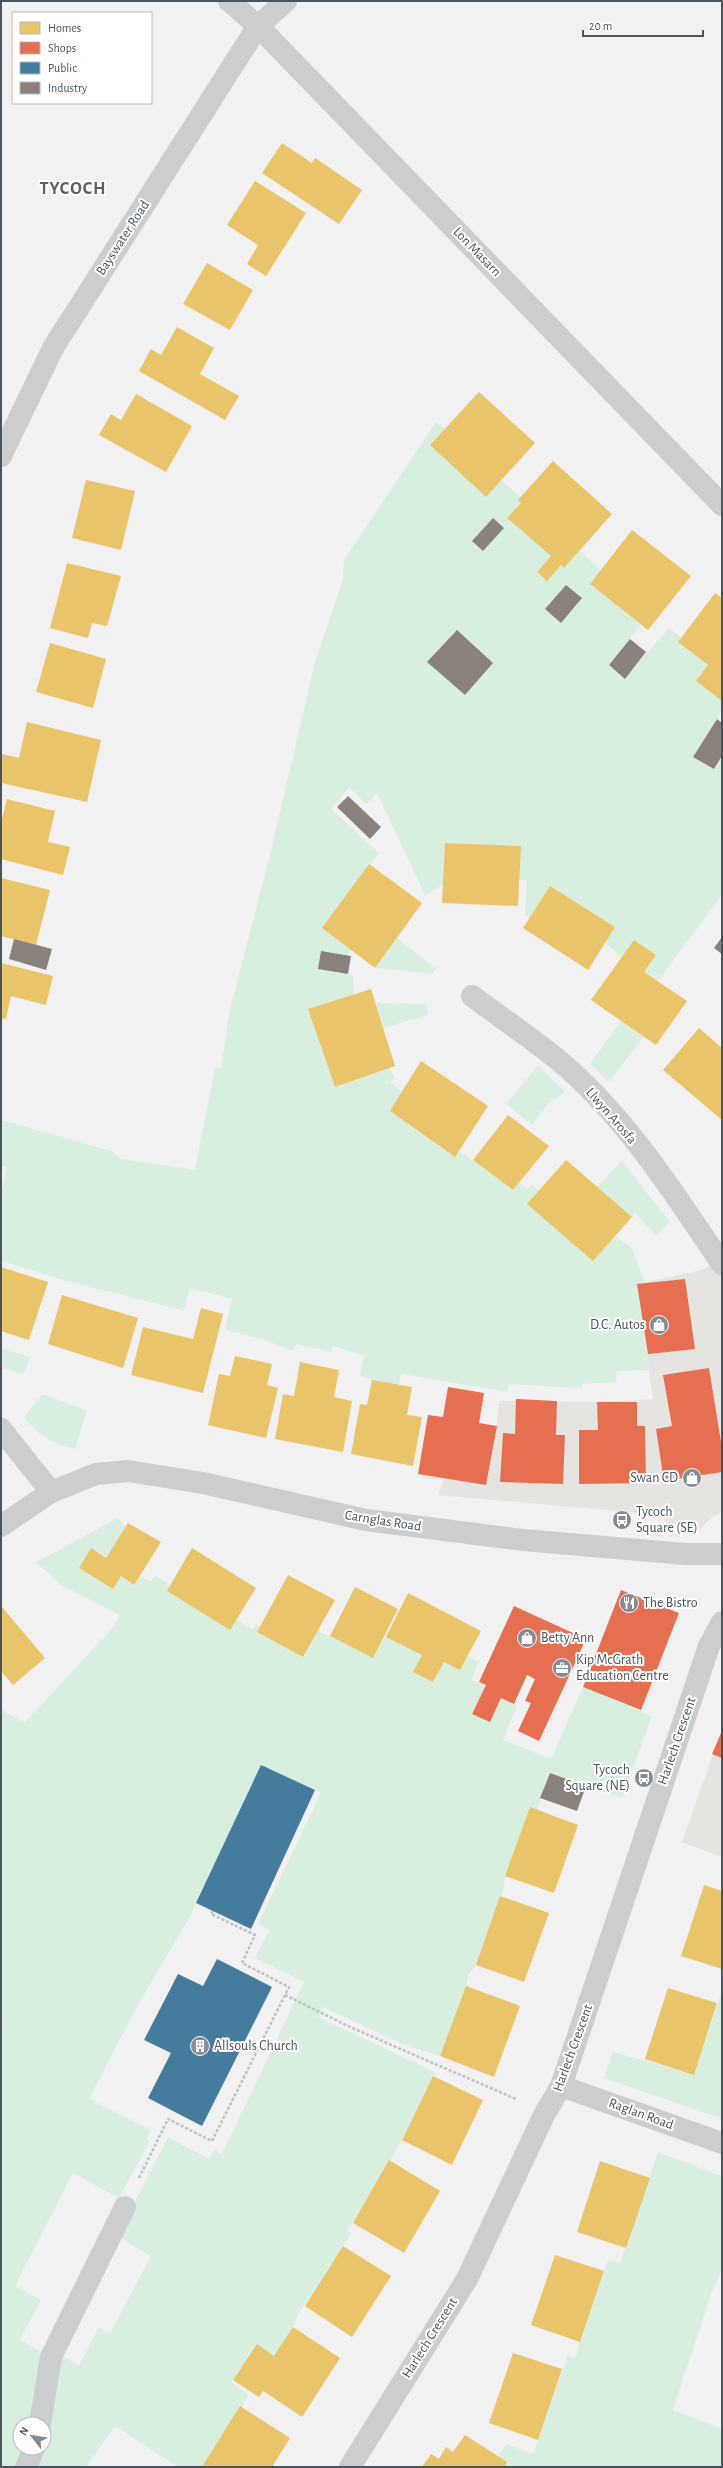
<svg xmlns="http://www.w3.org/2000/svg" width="723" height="2468" font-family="'Alegreya Sans',sans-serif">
<rect width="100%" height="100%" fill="#f2f1f1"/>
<path fill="#e6e4e0" d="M722,1258V1512L711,1518L696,1534L671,1532L662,1515L438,1495L444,1478L497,1426L499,1401L597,1402L653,1399L637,1284L702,1270Z
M722,1729V1857L682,1842Z"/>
<path fill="#d8efe0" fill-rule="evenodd" d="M436,422L445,429L430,445L486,497L501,480L521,497L518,500L521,503L508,518L551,556L537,572L547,581L561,565L564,568L580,551L601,570L590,584L641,624L609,666L625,678L669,628L681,637L678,642L708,665L696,681L722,701V710L693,757L714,769L722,756V895L658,981L644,972L656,955L634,940L622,957L605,943L615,927L550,886L529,918L525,915L527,880H519L520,846L445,843L443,885L425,895L377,793L366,805L350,787L331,809L379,853L322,928L351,950L348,955L321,951L318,969L353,975L354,994L308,1009L335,1087L389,1068L395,1077L390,1083L402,1091L390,1111L454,1157L458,1151L464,1154L513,1190L519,1183L527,1189L531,1184L539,1191L528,1204L593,1261L615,1236L632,1248L645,1283L637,1284L649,1370L617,1371L616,1382L582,1384V1388L508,1384V1392L401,1374L399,1385L372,1380L360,1375L364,1356L333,1346L331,1352L296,1344L293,1351L262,1339L225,1330L232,1299L190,1288L184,1311L60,1279L1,1261V1193L7,1166H1V1120L111,1151L122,1159L195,1170L215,1068H221L230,1009L270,855L315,662L343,579L344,560ZM493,518L504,528L472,541ZM566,585L582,598L561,623L546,609ZM457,630L493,663L465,695L428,662Z
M397,938L436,969L432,974L375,968Z
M376,1003L426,1004L428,1015L383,1028Z
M621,1021L644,1036L609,1082L590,1064Z
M538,1065L565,1092L548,1104L532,1125L506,1104Z
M622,1161L670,1222L656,1235L635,1214L632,1217L597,1187Z
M1,1348L31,1357L23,1374L1,1367Z
M42,1394L87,1410L75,1449C52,1443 39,1436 24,1418Z
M118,1518L126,1527L106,1558L91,1548L79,1568L113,1589L121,1576L134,1585L140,1576L151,1582L155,1575L170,1585L167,1591L230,1630L236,1620L253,1629L256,1623L260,1626L257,1632L303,1656L318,1631L373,1657L386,1637L422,1655L413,1672L433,1682L444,1662L460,1670L468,1656L479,1662L471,1681L486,1685L472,1714L490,1722L501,1698L517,1705L503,1740L551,1759L583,1687L652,1716L622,1798L550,1773L537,1810L530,1808L505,1876L504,1887L476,1965L468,1975L466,1986L440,2056L405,2045L323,2007L318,2017L435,2072L395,2153L347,2231L351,2234L299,2313L293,2327L274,2356L257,2345L231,2382L249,2395L202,2467H178L115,2426L86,2467H35L44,2448V2432L62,2356L79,2365L99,2327L110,2333L151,2256L117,2236L168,2137L209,2159L214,2150L222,2154L304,1982L255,1958L269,1930L258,1924L321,1793L261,1765L187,1922L140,2001L89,2099L151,2130L147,2139L150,2141L119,2198L73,2173L15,2286L41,2300L20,2340L47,2355L34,2424H20V2448H29L22,2467H1V2035L3,2030L1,2029V1710L25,1722L110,1631L120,1615L61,1585L36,1562Z
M722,1991V2119L604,2078L613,2052L694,2074Z
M658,2152L722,2176V2269L711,2294L673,2410L722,2429V2467H504L499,2457L506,2444L533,2454L568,2355L575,2358L608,2260L620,2263Z"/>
<path fill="#e9c46a" d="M282,143L312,163L315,158L362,190L339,224L262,173Z
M255,181L306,213L266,276L247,264L258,245L227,225Z
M207,263L253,290L230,330L183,304Z
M177,327L214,348L200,374L239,396L225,420L139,371L151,349L161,355Z
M479,392L535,443L486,497L430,445Z
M136,394L192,426L166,472L99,435L111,414L121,420Z
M553,461L612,514L564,568L561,565L547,581L537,572L551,556L507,518L521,503L518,500Z
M86,480L135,491L121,550L72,538Z
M632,530L691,576L648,630L590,584Z
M67,563L121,576L107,626L92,623L88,638L50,628Z
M715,593L722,598V701L696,681L708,665L678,642Z
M50,643L106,659L93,708L36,692Z
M27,722L101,740L87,802L1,783V754L19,758Z
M7,799L55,811L48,842L70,847L63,875L1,859V823Z
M445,843L521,846L518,906L442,903Z
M369,864L422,903L375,968L322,928Z
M1,878L50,890L36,945L1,936Z
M550,886L615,927L588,970L523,928Z
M634,940L656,955L644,972L687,1001L656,1045L591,1000Z
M1,963L53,976L46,1005L11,996L6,1019L1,1018Z
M371,989L395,1066L335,1087L308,1009Z
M699,1028L722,1048V1120L663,1070Z
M421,1061L488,1106L455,1157L390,1111Z
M508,1115L549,1146L513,1190L473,1160Z
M566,1160L632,1217L593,1261L527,1204Z
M1,1267L48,1282L29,1340L1,1331Z
M62,1295L138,1318L123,1368L48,1344Z
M201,1308L223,1314L203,1393L131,1375L143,1327L193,1339Z
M235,1356L272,1364L267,1385L278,1388L266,1438L208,1425L219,1374L230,1376Z
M300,1362L339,1370L334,1397L352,1401L343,1452L275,1439L283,1394L294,1396Z
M372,1380L412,1387L407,1415L422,1417L413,1466L351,1454L360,1404L367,1405Z
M128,1523L161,1542L134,1585L121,1576L113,1589L79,1568L91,1548L106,1558Z
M192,1548L256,1588L230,1630L167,1591Z
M288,1575L335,1600L303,1657L257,1632Z
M355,1587L398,1609L373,1658L330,1636Z
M408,1593L481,1631L460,1670L444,1662L433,1682L413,1672L422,1655L386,1637Z
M1,1606L45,1658L13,1685L1,1671Z
M530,1807L578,1825L554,1893L505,1876Z
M704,1885L722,1891V1969L681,1956Z
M500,1896L549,1913L524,1982L476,1965Z
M466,1986L520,2006L494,2077L440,2056Z
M668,1988L717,2003L694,2075L645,2059Z
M433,2076L483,2100L452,2165L402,2140Z
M389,2160L440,2191L404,2253L353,2223Z
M600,2161L650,2178L626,2248L577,2232Z
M343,2246L391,2276L352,2337L305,2306Z
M555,2255L604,2271L580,2342L531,2325Z
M293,2327L340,2358L302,2417L263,2391L259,2397L233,2380L257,2344L274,2356Z
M513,2353L562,2369L538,2440L489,2423Z
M240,2406L290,2438L272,2467H202Z
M465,2435L507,2462L504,2467H422L431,2454L439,2459L446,2447L453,2452Z"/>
<path fill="#e76f51" d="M685,1279L695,1349L648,1354L637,1284Z
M709,1368L722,1448V1472L664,1481L656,1429L672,1426L663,1375Z
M448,1387L484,1393L479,1423L497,1426L486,1485L418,1474L428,1415L443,1417Z
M516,1399L557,1401L556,1435H565L563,1484L500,1482L503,1433L515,1434Z
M597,1402H637V1426H645L646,1483L579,1484V1430H598Z
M621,1590L679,1613L641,1710L583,1687Z
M514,1606L586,1639L539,1741L518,1731L531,1703L525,1701L535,1679L527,1675L514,1704L501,1698L490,1722L472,1714L486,1685L479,1682Z
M722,1731V1758L712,1754Z"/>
<path fill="#457b9d" d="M261,1765L315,1790L251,1929L196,1903Z
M217,1959L272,1987L202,2126L148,2098L171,2053L144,2040L178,1974L203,1986Z"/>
<path fill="#8a817c" d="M493,518L504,528L483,551L472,541Z
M566,585L582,598L561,623L545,609Z
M457,630L493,663L465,695L427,662Z
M630,639L646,652L625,679L609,665Z
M717,719L722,723V756L714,769L693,757Z
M348,796L381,827L370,839L337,807Z
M722,937V954L714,948Z
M14,939L52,949L46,970L9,959Z
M321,951L351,956L348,974L318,969Z
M550,1773L586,1786L577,1811L540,1798Z"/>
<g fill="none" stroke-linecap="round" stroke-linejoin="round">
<path stroke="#bac5c1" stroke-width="2.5" stroke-dasharray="3 2" stroke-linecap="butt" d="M285,1995L350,2027L516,2099
M139,2178L168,2119L212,2141L289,1987L242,1963L255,1935L211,1914L213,1911"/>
<path stroke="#cbcdcf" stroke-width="22" d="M229,1L258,26L722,505
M1,456L53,348L258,26L286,1
M472,996C500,1017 530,1037 557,1059C624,1114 674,1193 722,1264
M1,1526L51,1492
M561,2086L722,2143
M40,2424L51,2357L125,2207
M26,2467L34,2448"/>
<path stroke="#cbcdcf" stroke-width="22" d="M1,1429L51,1492L96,1474L128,1471L203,1483L366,1520L523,1540L685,1554H722
M350,2467L467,2279L544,2115L561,2086L709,1646L722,1622"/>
</g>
<defs>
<g id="shop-disc" transform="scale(1)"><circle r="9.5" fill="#848b91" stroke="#fff"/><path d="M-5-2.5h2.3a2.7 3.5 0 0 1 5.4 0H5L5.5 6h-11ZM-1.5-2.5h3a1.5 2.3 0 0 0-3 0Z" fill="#fff"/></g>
<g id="bus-disc" transform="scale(1)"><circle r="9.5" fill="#848b91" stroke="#fff"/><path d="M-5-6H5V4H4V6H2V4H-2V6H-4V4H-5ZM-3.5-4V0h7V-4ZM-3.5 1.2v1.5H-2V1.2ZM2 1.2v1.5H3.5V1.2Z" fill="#fff"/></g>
<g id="restaurant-disc" transform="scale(1)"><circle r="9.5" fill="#848b91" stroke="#fff"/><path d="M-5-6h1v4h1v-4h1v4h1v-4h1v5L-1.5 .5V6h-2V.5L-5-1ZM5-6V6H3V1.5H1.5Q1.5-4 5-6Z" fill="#fff"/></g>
<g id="office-disc" transform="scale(1)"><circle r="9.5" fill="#848b91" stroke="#fff"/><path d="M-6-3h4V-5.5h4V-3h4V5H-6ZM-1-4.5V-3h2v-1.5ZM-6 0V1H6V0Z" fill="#fff"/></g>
<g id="building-disc" transform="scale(1)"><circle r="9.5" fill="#848b91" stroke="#fff"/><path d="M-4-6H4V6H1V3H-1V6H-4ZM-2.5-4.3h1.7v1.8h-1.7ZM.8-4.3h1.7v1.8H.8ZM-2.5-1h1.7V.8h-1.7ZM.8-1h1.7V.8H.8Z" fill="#fff"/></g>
</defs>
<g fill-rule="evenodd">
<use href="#shop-disc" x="659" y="1325"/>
<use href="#shop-disc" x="692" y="1478"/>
<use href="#bus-disc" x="622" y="1520"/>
<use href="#restaurant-disc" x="629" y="1603"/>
<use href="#shop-disc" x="527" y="1638"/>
<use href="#office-disc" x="562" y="1668"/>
<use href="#bus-disc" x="644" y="1778"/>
<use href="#building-disc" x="200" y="2046"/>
</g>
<g text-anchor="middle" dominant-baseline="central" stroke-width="4" stroke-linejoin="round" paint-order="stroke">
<g font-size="14" fill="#49545d" stroke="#fff">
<text transform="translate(123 238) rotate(-57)">Bayswater Road</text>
<text transform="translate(477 252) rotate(46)">Lon Masarn</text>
<text transform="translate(611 1116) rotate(49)">Llwyn Arosfa</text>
<text transform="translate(383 1521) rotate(9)">Carnglas Road</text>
<text transform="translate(677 1741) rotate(-71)">Harlech Crescent</text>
<text transform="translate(573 2048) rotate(-70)">Harlech Crescent</text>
<text transform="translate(641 2114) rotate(20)">Raglan Road</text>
<text transform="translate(430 2338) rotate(-58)">Harlech Crescent</text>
</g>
<g font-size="14" fill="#49545d" stroke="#fff" text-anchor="start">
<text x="645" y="1325" text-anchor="end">D.C. Autos</text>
<text x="678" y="1478" text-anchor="end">Swan CD</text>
<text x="636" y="1512">Tycoch<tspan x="636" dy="16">Square (SE)</tspan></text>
<text x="643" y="1603">The Bistro</text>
<text x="541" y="1638">Betty Ann</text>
<text x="576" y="1660">Kip McGrath<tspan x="576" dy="16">Education Centre</tspan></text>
<text x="630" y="1770" text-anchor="end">Tycoch<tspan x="630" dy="16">Square (NE)</tspan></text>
<text x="214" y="2046">Allsouls Church</text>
</g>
<g font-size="18" font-weight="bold" letter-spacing="1" fill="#5d6165" stroke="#fff">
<text x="73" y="189">TYCOCH</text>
</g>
</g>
<rect width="723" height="2468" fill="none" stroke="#49545d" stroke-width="4"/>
<rect x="12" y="12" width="140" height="92" fill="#ffffff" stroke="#b6bbbe"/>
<rect x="20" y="22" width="20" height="12" fill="#e9c46a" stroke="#b6bbbe"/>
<text x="48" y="32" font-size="12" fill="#49545d">Homes</text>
<rect x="20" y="42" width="20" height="12" fill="#e76f51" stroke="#b6bbbe"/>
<text x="48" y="52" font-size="12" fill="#49545d">Shops</text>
<rect x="20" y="62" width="20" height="12" fill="#457b9d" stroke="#b6bbbe"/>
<text x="48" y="72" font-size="12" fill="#49545d">Public</text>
<rect x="20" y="82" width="20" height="12" fill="#8a817c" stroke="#b6bbbe"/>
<text x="48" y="92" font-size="12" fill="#49545d">Industry</text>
<g transform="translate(32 2436) rotate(301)"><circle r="19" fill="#ffffff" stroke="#b6bbbe"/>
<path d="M0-3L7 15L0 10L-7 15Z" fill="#848b91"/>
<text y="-6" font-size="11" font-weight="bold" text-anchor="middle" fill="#49545d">N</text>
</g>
<path d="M583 30v6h120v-6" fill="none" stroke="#49545d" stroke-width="2"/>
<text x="589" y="30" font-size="12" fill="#49545d" stroke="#ffffff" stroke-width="3" paint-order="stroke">20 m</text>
</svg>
